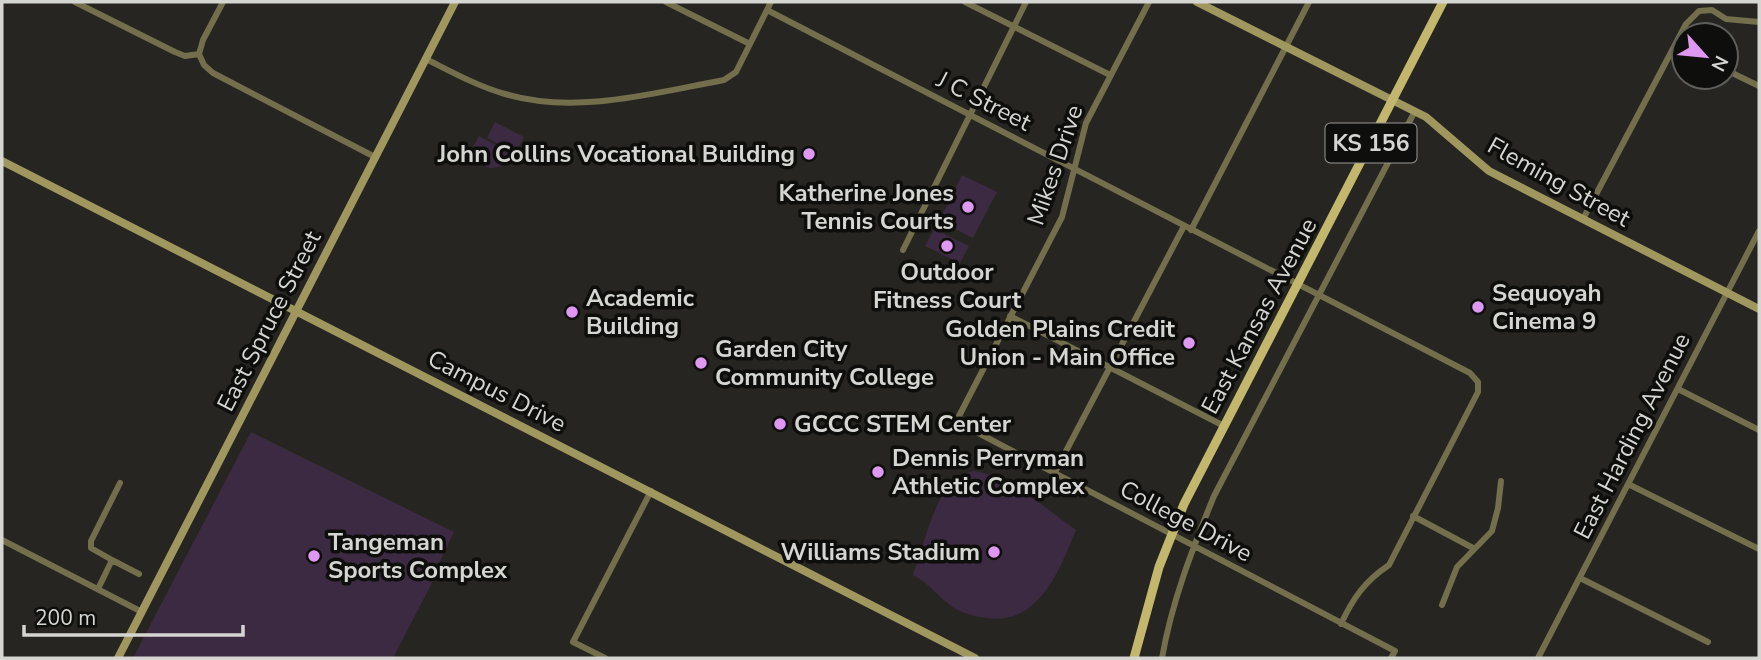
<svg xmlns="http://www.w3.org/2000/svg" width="1761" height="660" font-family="'Nunito Sans',sans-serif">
<rect width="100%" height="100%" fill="#262521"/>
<path fill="#3c2a42" d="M495,122L524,137L516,153L487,138Z
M479,136L509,152L511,158C504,165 496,170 486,167L477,153V149L473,147Z
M962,175L997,192L973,238L939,221Z
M934,229L969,246L960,263L925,246Z
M251,432L454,532L431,580L433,581L393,658H133Z
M974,471C1012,477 1046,509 1076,530C1060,569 1039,626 987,618C977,617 965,614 956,609C940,600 930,583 913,575C922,550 933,503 950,484C957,476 965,474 974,471Z"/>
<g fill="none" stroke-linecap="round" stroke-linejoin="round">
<path stroke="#736e4b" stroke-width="6" d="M75,2L175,52L185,56L199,54
M666,2L750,44
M965,2L1110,75
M1149,2L1086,123L1062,217L959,416L961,424L1395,651L1391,658
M767,10L1470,373L1478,382V392L1389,565C1365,581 1353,598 1341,624
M199,54L204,65L213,73L375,157
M199,54L203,40L223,2
M426,59C452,72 477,86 505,94C576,115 653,93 724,80L736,72L771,2
M1726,70L1759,86
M1583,219L1686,24L1699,11L1712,10L1726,19L1759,22
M1191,230L1309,2
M903,250L1026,2
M1010,316L1224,426
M1678,389L1759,430
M1054,474L1184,226
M1628,484L1759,549
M1413,516L1473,548
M2,540L142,612
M112,560L91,548V541L120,483
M1580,578L1708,642
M98,589L112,560L139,574
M1442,605L1457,567L1492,531L1498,508L1501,481
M605,658L573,642L651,491
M1162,658C1172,601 1192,550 1214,496L1415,111
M1538,658L1759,231"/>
<path stroke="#a0975f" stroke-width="8" d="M1197,2L1426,117L1489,171L1759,309
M2,161L975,658
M118,658L455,2"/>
<path stroke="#c3b76d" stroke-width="9" d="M1134,658L1159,567L1184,504L1443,2"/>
</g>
<g fill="#de98f2" stroke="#0e0e0c" stroke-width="2.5">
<circle cx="809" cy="154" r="7"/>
<circle cx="968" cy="207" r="7"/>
<circle cx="947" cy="246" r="7"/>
<circle cx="1478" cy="307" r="7"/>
<circle cx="572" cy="312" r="7"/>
<circle cx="1189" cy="343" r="7"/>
<circle cx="701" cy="363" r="7"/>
<circle cx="780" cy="424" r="7"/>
<circle cx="878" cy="472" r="7"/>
<circle cx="994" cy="552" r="7"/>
<circle cx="314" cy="556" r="7"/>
</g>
<g text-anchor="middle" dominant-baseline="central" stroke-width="7" stroke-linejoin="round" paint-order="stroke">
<rect fill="#0e0e0c" stroke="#999997" stroke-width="2" x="1325.5" y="123.5" width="91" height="39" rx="5"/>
<g font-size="23" font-weight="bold" fill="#d5d5d2">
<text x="1371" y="143">KS 156</text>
</g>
<g font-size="24" fill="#d5d5d2" stroke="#0e0e0c">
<text transform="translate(984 101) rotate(27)">J C Street</text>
<text transform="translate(1055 165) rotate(-71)">Mikes Drive</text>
<text transform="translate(1559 182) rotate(29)">Fleming Street</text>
<text transform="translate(1259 316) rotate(-62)">East Kansas Avenue</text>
<text transform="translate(269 321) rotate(-63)">East Spruce Street</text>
<text transform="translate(497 391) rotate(27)">Campus Drive</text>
<text transform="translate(1632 436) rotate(-63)">East Harding Avenue</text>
<text transform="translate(1186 521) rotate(28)">College Drive</text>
</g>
<g font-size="24" font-weight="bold" fill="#d5d5d2" stroke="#0e0e0c" text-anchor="start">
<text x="795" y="154" text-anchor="end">John Collins Vocational Building</text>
<text x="954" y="193" text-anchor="end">Katherine Jones<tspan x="954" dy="28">Tennis Courts</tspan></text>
<text x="947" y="272" text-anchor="middle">Outdoor<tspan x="947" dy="28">Fitness Court</tspan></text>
<text x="1492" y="293">Sequoyah<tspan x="1492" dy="28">Cinema 9</tspan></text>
<text x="586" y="298">Academic<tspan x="586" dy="28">Building</tspan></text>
<text x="1175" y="329" text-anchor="end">Golden Plains Credit<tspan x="1175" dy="28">Union - Main Office</tspan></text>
<text x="715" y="349">Garden City<tspan x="715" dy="28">Community College</tspan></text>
<text x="794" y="424">GCCC STEM Center</text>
<text x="892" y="458">Dennis Perryman<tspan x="892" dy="28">Athletic Complex</tspan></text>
<text x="328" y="542">Tangeman<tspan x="328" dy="28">Sports Complex</tspan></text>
<text x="980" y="552" text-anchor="end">Williams Stadium</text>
</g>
</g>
<rect width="1761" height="660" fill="none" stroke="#d5d5d2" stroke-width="7"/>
<g transform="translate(1705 56) rotate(117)"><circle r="33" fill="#0e0e0c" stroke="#5e5e5b" stroke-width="2"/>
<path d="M0-5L12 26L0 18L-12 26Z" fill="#de98f2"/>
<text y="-10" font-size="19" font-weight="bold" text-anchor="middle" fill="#d5d5d2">N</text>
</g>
<path d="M24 625v10h219v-10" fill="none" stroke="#d5d5d2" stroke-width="3.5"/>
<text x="35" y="625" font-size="21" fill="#d5d5d2" stroke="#0e0e0c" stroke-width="5" paint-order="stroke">200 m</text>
</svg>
